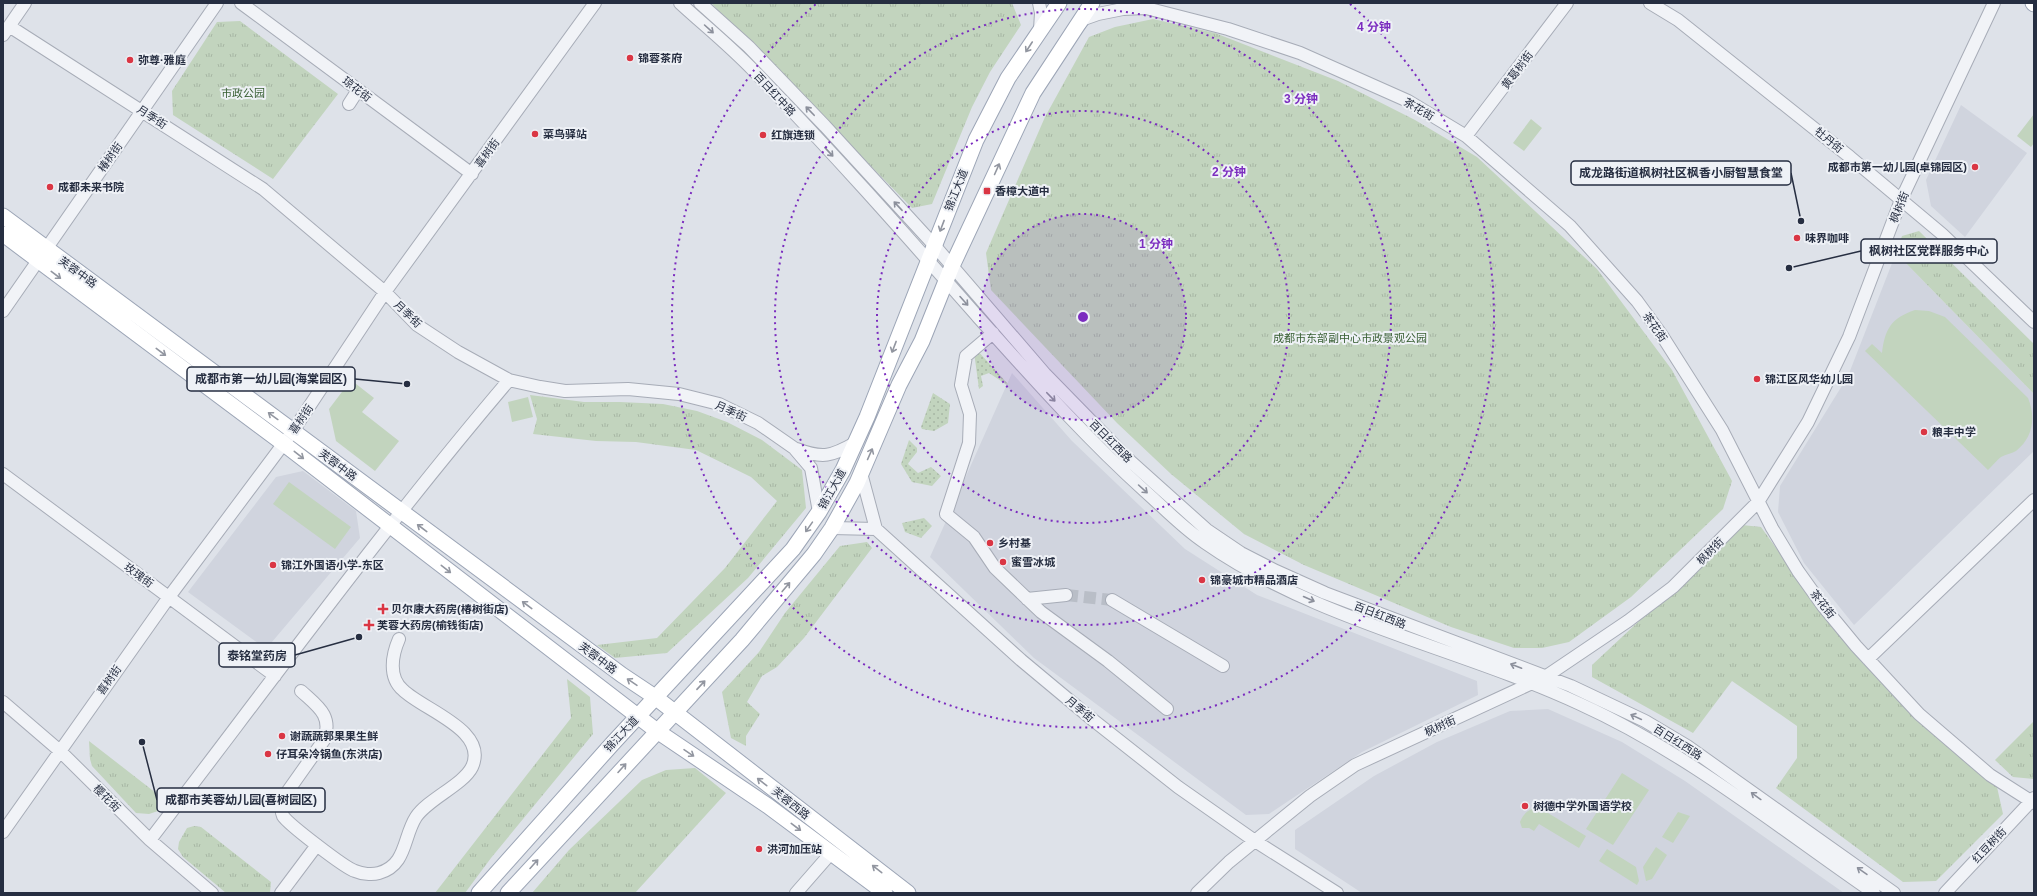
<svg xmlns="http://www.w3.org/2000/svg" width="2037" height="896" font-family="Arial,'Noto Sans SC',sans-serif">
<defs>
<pattern id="park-tufts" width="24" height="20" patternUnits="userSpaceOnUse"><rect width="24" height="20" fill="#c2d4be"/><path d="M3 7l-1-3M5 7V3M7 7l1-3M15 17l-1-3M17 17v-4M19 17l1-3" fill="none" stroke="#a7b6a4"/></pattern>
<pattern id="garden-dots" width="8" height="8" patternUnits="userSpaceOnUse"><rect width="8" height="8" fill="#c2d4be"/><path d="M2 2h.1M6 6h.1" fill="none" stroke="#a7b6a4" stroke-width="1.8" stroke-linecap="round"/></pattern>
</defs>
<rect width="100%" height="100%" fill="#dee2e9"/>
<path fill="#d0d4de" d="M1961,105L2027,153L1965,237L1931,206L1926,180Z
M1896,253L2034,394V451L1854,625L1804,563L1778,512L1780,486L1848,376Z
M1012,373L1072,441L1185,549L1257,595L1477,681L1478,695L1362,752L1269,814L1246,815L1034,658L930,557Z
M303,471L356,511L360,538L266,649L188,592L276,477Z
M1548,709L1622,742L1685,781L1844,893H1362L1295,849V830L1374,776L1437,742L1510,711Z"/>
<path fill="#c2d4be" d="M2034,114V143L2031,147L2017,136Z
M1531,119L1542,128L1524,151L1513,143Z
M1915,310L1929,311L1945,317L2028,398C2036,417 2033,438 2016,451C2011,454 2006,454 2001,457C1997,460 1992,466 1988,470L1865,351L1872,344L1882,353C1885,329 1891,318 1915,310Z
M351,380L374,398L362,412L399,441L375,471L336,441L329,409Z
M528,397L533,417L512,422L508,402Z
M289,482L351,527L335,549L273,504Z
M1622,773L1649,790L1613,845L1586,829Z
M1534,808L1543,810L1586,836L1579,848L1539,824L1534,831L1529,828H1522L1520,822C1523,815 1526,811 1534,808Z
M1678,812L1690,816L1673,843L1662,837Z
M1656,847L1667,855L1652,879L1646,881L1643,867Z
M1607,849L1636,867L1639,881L1637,885L1599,861Z"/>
<path fill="url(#park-tufts)" d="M711,3H1012L1021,25L990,72L972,107L932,204L912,208Z
M1153,19L1215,33L1338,81L1415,120L1477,157L1597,269L1672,370L1732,481L1723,509L1631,597L1569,642L1542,648H1514L1451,627L1304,565L1244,534L1171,474L1117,423L991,290L986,253L1045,117L1089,37L1115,27Z
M240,21L338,94L273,179L173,115L172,91L217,22Z
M1919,231L2034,344V394L1896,253L1902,236Z
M530,395L584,402H620L663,404L697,411L727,422L762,440L802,470L806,508L748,578L667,653L615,658L597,645L657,638L725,568L777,501L751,477L696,450L636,442L596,441L533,434L537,419Z
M1742,525L1761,527L1825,616L1903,705L1997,787L2003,814L1936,881L1903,882L1776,788L1797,758V726L1732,681L1693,733L1592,677V665Z
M867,542L872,548L804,638L777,667L762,676L747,702L760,714L746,736V746L731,738L722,692L759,652L785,613L840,546Z
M567,679L590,697L593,734L491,858L465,893H435L571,718Z
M2034,721V779L2013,777L1995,760Z
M89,741L165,800L158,811L149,814L136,813L92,766L90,759Z
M695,768L726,793L635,893H532L569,850L642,780L666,770Z
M194,826L201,827L271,882L270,893H226L183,857L178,849L179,842L187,828Z"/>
<path fill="url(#garden-dots)" d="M976,349L1008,384L1007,385L989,373L981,376L983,386L979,389L974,352Z
M933,393L950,404L948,423L934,431L922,429L921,427Z
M909,440L917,448V452L909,462L908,464L918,473L931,467L941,476L932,486L912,482L901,464Z
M924,518L932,526L921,538L905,532L902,523Z"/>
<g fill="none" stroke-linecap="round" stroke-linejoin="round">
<path stroke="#b9bec7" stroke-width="12" stroke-dasharray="12 6" stroke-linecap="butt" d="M1066,595L1112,600"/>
<g stroke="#a7acb7" stroke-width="14">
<path id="minor" d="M241,3L472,174
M680,3C704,25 730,46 753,70C831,150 904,233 978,317C1032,377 1086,438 1146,492C1165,509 1183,528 1204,542C1317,621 1457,647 1580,704C1686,752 1778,827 1874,893
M700,3L749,47L825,126L934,245L1045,374L1130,461L1207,530L1241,553L1276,571L1325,593L1571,686L1645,721L1687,746L1894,893
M1039,3L1041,13L1040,29
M1650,3L1678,20L1850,157L1942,234L2034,322
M1079,25L1084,19L1098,14L1123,9L1146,8L1228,29L1300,53L1408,101L1466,136L1570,226L1637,301L1661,334L1722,430L1772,528L1798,571L1823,606L1856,646L1919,714L1990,775L2034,803
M9,26L263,189L385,292L417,325L458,352L509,380L540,387L565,391L628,389L679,394L719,404L758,423L794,448L811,468L819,512
M3,35L25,3
M349,104L358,90
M1466,136L1567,3
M3,311L217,3
M993,333L966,356L961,385L970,414L969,443L946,514L974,537L995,568L1041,612L1108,661L1167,709
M797,449C823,459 832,456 855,443
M861,473L876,529
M3,474L275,676
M832,528L876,529L1021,660L1093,720L1178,787L1255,841L1337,893
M1027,599L1066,595
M1112,600L1223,666
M1868,659L2034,500
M301,691C317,706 333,715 324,740L283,798C282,803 280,810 283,816C288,824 345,868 355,871C362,874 372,875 379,873C407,865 403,837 416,817C428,799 463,785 472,767C489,730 423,710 403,690C388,677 392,655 399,639
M3,702L60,751L150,840L212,893
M3,832L169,597L293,431L385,292L595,3
M150,840C268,686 383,528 509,380
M281,893L317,845
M796,893L831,853
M1197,893L1229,862L1310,796L1355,765L1545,677L1628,621L1673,587L1758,502L1808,422L1849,337L1901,200L1994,3
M1945,893L2034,798"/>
</g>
<g stroke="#9ca5b6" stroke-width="17">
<path id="major" d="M2033,3L2034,4
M3,216L622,675L655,697L908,893
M3,234L284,444L657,731L768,806L885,893
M479,893L613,743L793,549L819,512L843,470L867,417L976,140L1008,78L1059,3
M508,893L742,640L814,554L832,528L857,483L899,385L922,341L952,266L1033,93L1092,3"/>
</g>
<use href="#minor" stroke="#f1f3f7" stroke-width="12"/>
<use href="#major" stroke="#fff" stroke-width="15"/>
</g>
<defs><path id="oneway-shaft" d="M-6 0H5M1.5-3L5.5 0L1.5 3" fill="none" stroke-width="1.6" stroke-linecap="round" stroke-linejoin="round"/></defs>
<g stroke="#8c909c">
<use href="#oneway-shaft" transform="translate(709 29) rotate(42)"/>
<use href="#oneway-shaft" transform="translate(810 111) rotate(-134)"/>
<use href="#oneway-shaft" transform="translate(829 152) rotate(47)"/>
<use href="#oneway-shaft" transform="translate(898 206) rotate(-133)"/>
<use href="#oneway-shaft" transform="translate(964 301) rotate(48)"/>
<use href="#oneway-shaft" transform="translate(1051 397) rotate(46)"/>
<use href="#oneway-shaft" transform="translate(1143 489) rotate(42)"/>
<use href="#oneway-shaft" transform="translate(1309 599) rotate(24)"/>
<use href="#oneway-shaft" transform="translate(1516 666) rotate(-159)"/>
<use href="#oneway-shaft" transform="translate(1636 717) rotate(-155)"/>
<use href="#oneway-shaft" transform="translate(1756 796) rotate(-144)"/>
<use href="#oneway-shaft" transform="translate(1862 871) rotate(-145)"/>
</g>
<g stroke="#9296a0">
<use href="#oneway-shaft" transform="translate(1029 47) rotate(123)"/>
<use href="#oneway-shaft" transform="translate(997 169) rotate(-66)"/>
<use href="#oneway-shaft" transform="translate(942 226) rotate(111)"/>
<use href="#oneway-shaft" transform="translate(56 275) rotate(37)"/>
<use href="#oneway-shaft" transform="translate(894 347) rotate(111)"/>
<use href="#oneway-shaft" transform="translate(161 352) rotate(37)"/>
<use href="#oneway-shaft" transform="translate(273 416) rotate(-144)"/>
<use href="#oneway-shaft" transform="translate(870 454) rotate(-66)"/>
<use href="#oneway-shaft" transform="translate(299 455) rotate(38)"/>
<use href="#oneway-shaft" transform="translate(809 527) rotate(125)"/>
<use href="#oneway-shaft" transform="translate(422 528) rotate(-143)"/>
<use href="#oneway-shaft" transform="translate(446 569) rotate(38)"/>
<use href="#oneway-shaft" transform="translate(786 587) rotate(-50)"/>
<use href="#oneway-shaft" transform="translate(527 605) rotate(-143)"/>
<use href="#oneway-shaft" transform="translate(632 682) rotate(-146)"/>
<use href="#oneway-shaft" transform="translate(701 685) rotate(-47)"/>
<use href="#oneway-shaft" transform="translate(689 753) rotate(34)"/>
<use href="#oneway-shaft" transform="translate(622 768) rotate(-48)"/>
<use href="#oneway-shaft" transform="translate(762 782) rotate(-142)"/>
<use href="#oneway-shaft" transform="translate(796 827) rotate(37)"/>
<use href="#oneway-shaft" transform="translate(534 864) rotate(-48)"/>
<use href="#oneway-shaft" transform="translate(877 869) rotate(-142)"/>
</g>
<circle cx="1083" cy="317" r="103" fill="#7b2cbf" fill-opacity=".12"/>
<g fill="none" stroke="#7b2cbf" stroke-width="2" stroke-dasharray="2 4">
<circle cx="1083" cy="317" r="103"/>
<circle cx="1083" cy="317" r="206"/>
<circle cx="1083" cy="317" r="308"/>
<path d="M1350 4A411 411 0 1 1 816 4"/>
</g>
<g fill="#da3644" stroke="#eef1f6" stroke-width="1.5">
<circle cx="630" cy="58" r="4"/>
<circle cx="130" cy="60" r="4"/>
<circle cx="535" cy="134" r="4"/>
<circle cx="763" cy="135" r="4"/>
<circle cx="1975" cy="167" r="4"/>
<circle cx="50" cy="187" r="4"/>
<rect x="983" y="187" width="8" height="8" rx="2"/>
<circle cx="1797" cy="238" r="4"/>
<circle cx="1757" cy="379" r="4"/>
<circle cx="1924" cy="432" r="4"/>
<circle cx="990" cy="543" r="4"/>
<circle cx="1003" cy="562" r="4"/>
<circle cx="273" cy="565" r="4"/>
<circle cx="1202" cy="580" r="4"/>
<path d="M381 603h4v4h4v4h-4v4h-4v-4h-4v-4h4z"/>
<path d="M367 619h4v4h4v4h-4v4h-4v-4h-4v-4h4z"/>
<circle cx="282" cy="736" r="4"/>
<circle cx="268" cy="754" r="4"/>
<circle cx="1525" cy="806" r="4"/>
<circle cx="759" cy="849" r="4"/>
</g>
<g text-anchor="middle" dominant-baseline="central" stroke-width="4" stroke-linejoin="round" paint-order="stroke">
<g font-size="11" font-weight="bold" fill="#262e41" stroke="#eef1f6" text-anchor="start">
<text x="638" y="58">锦蓉茶府</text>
<text x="138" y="60">弥尊·雅庭</text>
<text x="543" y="134">菜鸟驿站</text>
<text x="771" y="135">红旗连锁</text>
<text x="1967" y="167" text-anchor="end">成都市第一幼儿园(卓锦园区)</text>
<text x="58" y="187">成都未来书院</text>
<text x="995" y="191">香樟大道中</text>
<text x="1805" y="238">味界咖啡</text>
<text x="1765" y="379">锦江区风华幼儿园</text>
<text x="1932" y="432">粮丰中学</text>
<text x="998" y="543">乡村基</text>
<text x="1011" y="562">蜜雪冰城</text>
<text x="281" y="565">锦江外国语小学-东区</text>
<text x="1210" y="580">锦豪城市精品酒店</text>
<text x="391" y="609">贝尔康大药房(椿树街店)</text>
<text x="377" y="625">芙蓉大药房(榆钱街店)</text>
<text x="290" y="736">谢蔬蔬郭果果生鲜</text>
<text x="276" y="754">仔耳朵冷锅鱼(东洪店)</text>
<text x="1533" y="806">树德中学外国语学校</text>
<text x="767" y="849">洪河加压站</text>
</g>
<g font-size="11" fill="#262e41" stroke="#eef1f6">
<text transform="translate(1517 70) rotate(-53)">黄葛树街</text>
<text transform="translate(357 89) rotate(37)">琼花街</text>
<text transform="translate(775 94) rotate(47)">百日红中路</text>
<text transform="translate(1419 109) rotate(30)">茶花街</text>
<text transform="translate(152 117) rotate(33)">月季街</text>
<text transform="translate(1829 140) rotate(39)">牡丹街</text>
<text transform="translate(487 153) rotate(-54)">喜树街</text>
<text transform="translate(110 157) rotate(-55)">椿树街</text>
<text transform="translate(956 190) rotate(-68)">锦江大道</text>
<text transform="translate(1899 207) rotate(-68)">枫树街</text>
<text transform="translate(78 272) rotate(36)">芙蓉中路</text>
<text transform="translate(408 314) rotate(44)">月季街</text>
<text transform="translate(1655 327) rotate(55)">茶花街</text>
<text transform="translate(731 411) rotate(24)">月季街</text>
<text transform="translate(301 419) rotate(-56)">喜树街</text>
<text transform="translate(1111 441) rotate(45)">百日红西路</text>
<text transform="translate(338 465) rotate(37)">芙蓉中路</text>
<text transform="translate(832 489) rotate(-61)">锦江大道</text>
<text transform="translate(1710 551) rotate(-45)">枫树街</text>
<text transform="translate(139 575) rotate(36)">玫瑰街</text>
<text transform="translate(1823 604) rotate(52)">茶花街</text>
<text transform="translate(1380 615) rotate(21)">百日红西路</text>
<text transform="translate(598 658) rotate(37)">芙蓉中路</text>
<text transform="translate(109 680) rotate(-55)">喜树街</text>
<text transform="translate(1080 709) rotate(40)">月季街</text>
<text transform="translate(1440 726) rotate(-25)">枫树街</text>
<text transform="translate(621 734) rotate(-47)">锦江大道</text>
<text transform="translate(1678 742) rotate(32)">百日红西路</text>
<text transform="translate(107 798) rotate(45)">樱花街</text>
<text transform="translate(791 803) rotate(38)">芙蓉西路</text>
<text transform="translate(1989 845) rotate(-47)">红豆树街</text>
</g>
<g font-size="11" fill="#375e32" stroke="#eef1f6">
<text x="243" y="93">市政公园</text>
<text x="1350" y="338">成都市东部副中心市政景观公园</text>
</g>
</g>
<circle cx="1083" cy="317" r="6" fill="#7b2cbf" stroke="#eef1f6" stroke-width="2"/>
<g font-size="12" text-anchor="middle" font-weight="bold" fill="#7b2cbf" stroke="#eef1f6" stroke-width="4" stroke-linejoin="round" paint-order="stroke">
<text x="1374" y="31">4 分钟</text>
<text x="1301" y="103">3 分钟</text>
<text x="1229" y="176">2 分钟</text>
<text x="1156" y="248">1 分钟</text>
</g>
<path fill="none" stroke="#262e41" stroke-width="1.5" d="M1801 221L1791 173M1789 268L1861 251M407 384L355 379M359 637L295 655M142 742L157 800"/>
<g fill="#262e41" stroke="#eef1f6" stroke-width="1.5">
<circle cx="1801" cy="221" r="4"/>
<circle cx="1789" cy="268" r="4"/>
<circle cx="407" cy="384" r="4"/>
<circle cx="359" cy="637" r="4"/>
<circle cx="142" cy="742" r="4"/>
</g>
<g fill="#eef1f6" stroke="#262e41" stroke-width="1.5">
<rect x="1571" y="161" width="220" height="24" rx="4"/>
<rect x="1861" y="239" width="136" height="24" rx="4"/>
<rect x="187" y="367" width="168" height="24" rx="4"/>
<rect x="219" y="643" width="76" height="24" rx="4"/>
<rect x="157" y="788" width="168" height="24" rx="4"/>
</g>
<g font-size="12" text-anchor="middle" font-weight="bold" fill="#262e41">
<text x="1681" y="177">成龙路街道枫树社区枫香小厨智慧食堂</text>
<text x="1929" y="255">枫树社区党群服务中心</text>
<text x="271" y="383">成都市第一幼儿园(海棠园区)</text>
<text x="257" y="660">泰铭堂药房</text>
<text x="241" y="804">成都市芙蓉幼儿园(喜树园区)</text>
</g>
<rect width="2037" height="896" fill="none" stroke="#262e41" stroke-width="8"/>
</svg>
